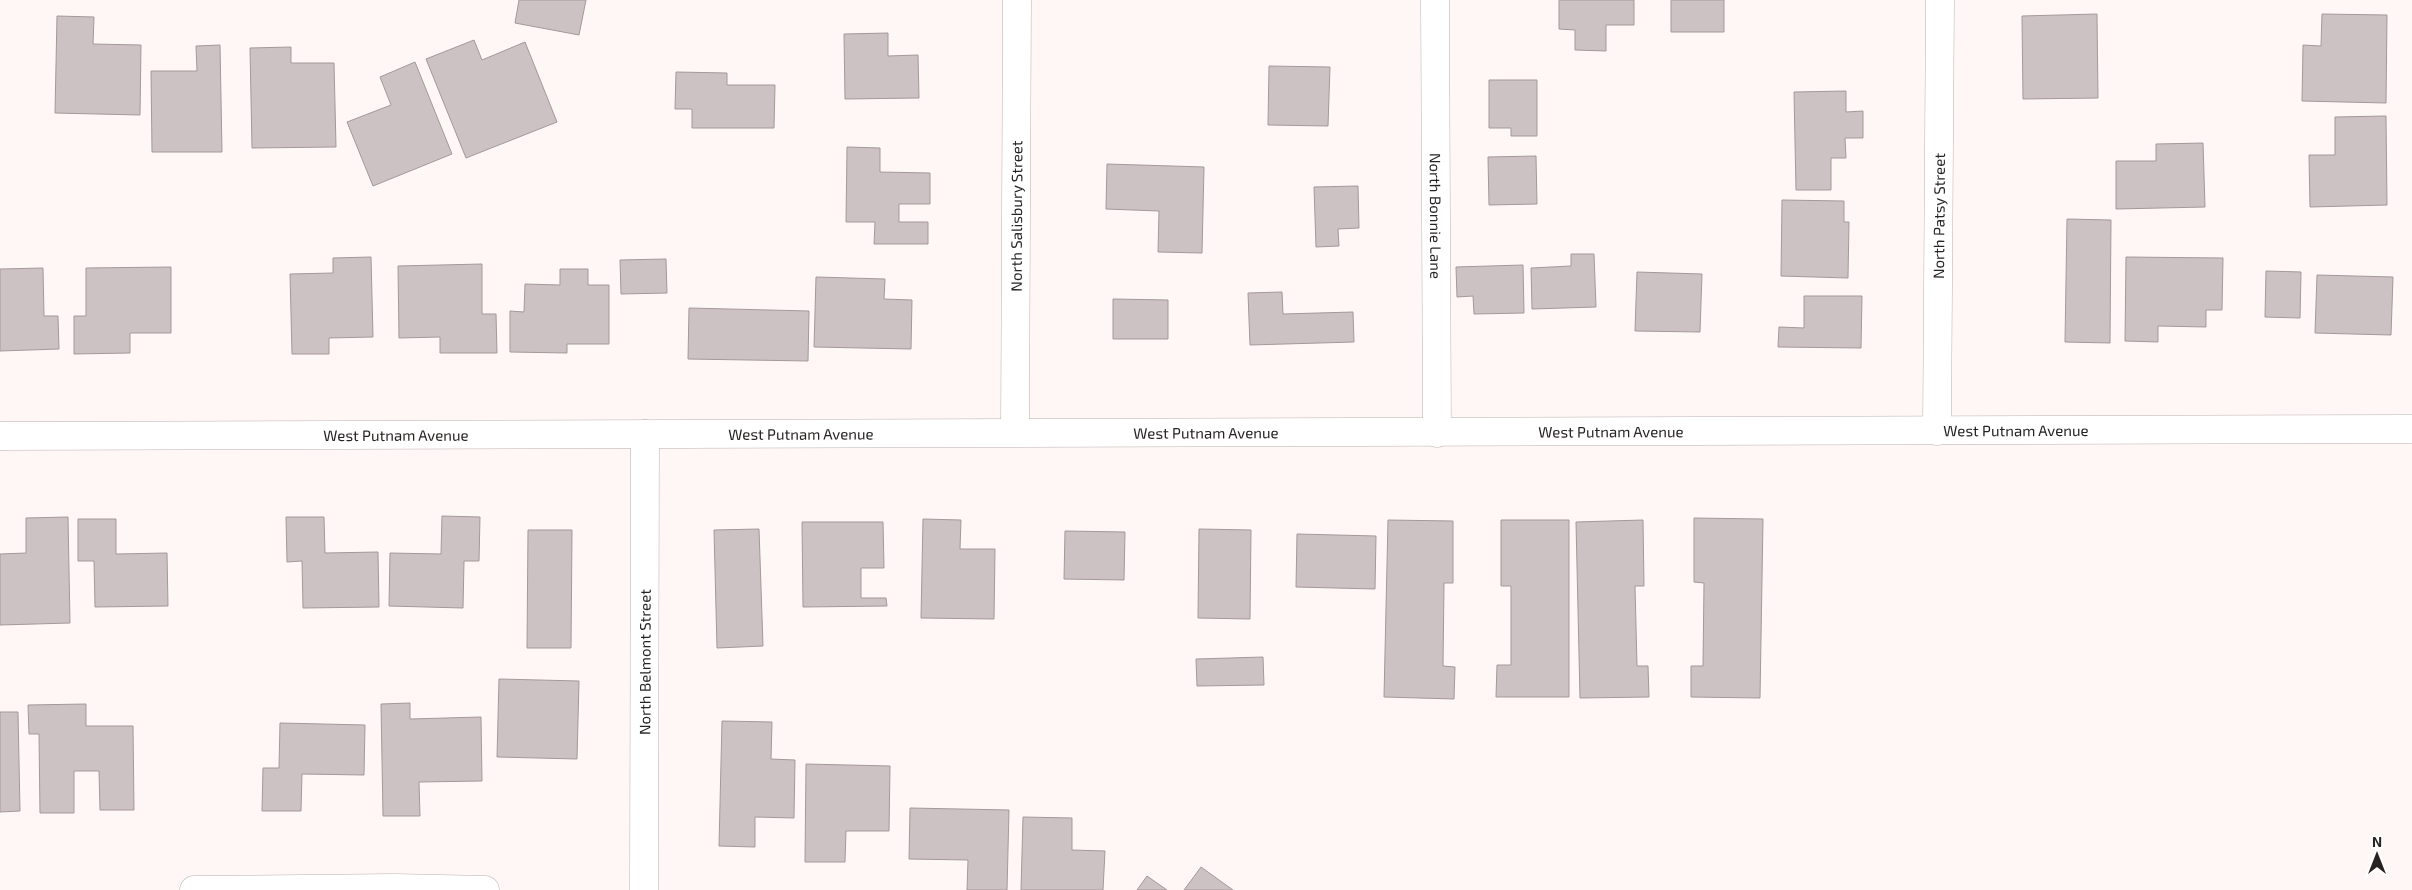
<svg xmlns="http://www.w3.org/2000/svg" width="2412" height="890" font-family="'Exo 2',sans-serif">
<rect width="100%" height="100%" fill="#fff6f6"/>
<path fill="#cdc2c3" stroke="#a4999a" d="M519,0H586L579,35L515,23Z
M1559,0H1634V25H1606V51L1575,50V30L1559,29Z
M1671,0H1724V32H1671Z
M2097,14L2098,98L2023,99L2022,16Z
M2322,14L2387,15L2386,103L2302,101L2303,45L2321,46Z
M57,16L94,17L93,44L141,45L140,115L55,113Z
M888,33V56L918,55L919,98L845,99L844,34Z
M474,40L482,60L525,42L557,122L466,158L426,59Z
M220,45L222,152H152L151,71H197L196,46Z
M291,47V63H334L336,147L252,148L250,48Z
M415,62L452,154L373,186L347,122L391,105L380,77Z
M1269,66L1330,67L1328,126L1268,125Z
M676,72L727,73V85H775L774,128H692V109H675Z
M1489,80H1537V136H1511V128H1489Z
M1846,91V112L1863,111V138H1845L1846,158H1831V190H1796L1794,92Z
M2386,116L2387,205L2310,207L2309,155H2335V117Z
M2203,143L2205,207L2116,209V161H2156V144Z
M847,147L880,148V172L930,173V204H899V222H928V244H874L875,222H846Z
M1536,156L1537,204L1489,205L1488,157Z
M1107,164L1204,167L1202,253L1158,252L1159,211L1106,209Z
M1358,186L1359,228L1338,229L1339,246L1316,247L1314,187Z
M1782,200L1844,201V222H1849L1848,278L1781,276Z
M2067,219L2111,220L2110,343L2065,342Z
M1571,254H1594L1596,307L1532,309L1531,268L1571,266Z
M371,257L373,337L329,338V354H292L290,274L333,273V258Z
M2126,257L2223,258L2222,310H2206V327L2158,326V342L2125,341Z
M666,259L667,293L621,294L620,260Z
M482,264V314H496L497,353H440V337L399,338L398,266Z
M1523,265L1524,313L1474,314L1473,296L1457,297L1456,267Z
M171,267V333H130V353L74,354V316H86V268Z
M43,268L44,316H58L59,349L0,351V269Z
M560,269H588V285H609V344H567V353L510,352V311L524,312L525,284L560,285Z
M2266,271L2301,272L2300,318L2265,317Z
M1637,272L1702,274L1700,332L1635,331Z
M2317,275L2393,277L2391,335L2315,333Z
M816,277L885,279L884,299L912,300L911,349L814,347Z
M1282,292L1283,314L1353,312L1354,342L1250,345L1248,293Z
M1804,296H1862L1861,348L1778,347L1779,327L1804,328Z
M1113,299L1168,300V339H1113Z
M689,308L809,311L808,361L688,359Z
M442,516L480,517L479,561H464L463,608L389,606L390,553L441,554Z
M68,517L70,623L0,625V554L26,553V518Z
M286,517H324L325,553L378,552L379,607L303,608L302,561L287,562Z
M1694,518L1763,519L1760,698L1691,697V666H1703L1704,583L1694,582Z
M78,519H116V554L167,553L168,606L95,607L94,561H78Z
M923,519L961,520L960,549H995L994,619L921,618Z
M1388,520L1453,521V583H1444L1443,666L1455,667L1454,699L1384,697Z
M1501,520H1569V697H1496L1497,665H1511V586H1501Z
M1643,520L1644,586H1635L1637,666H1648L1649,697L1580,698L1576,522Z
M802,522H883L884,568H861V598H886L887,606L803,607Z
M759,529L763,646L717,648L714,530Z
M1199,529L1251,530L1250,619L1198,618Z
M528,530H572L571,648H527Z
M1065,531L1125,532L1124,580L1064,579Z
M1297,534L1376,536L1375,589L1296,587Z
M1263,657L1264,685L1197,686L1196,659Z
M499,679L579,681L577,759L497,757Z
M410,703V719L481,717L482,781L419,782L420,816H383L381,704Z
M86,704V726H133L134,810H100L99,771H74V813H40L39,734H29L28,705Z
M0,712H18L20,811L0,812Z
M722,721L772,722L771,759L795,760L794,818L755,817V847L719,846Z
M280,723L365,725L364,775L302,774L301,811H262L263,768H279Z
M806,764L890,766L889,831H846L845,862H805Z
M910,808L1009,810L1007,890H967L968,860L909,859Z
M1023,817L1072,818V850L1105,851L1103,890H1021Z
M1201,867L1233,890H1184Z
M1147,876L1167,890H1137Z"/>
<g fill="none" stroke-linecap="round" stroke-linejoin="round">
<g stroke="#bbb1b1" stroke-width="29">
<g id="minor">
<path id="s1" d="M1435,0L1437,433"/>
<path id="s2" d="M1937,431L1940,0"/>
<path id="s3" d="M1015,432L1017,0"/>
<path id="s4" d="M0,436L2412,429"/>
<path d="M194,890L395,888L485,890"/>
<path id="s5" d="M644,890L645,434"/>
</g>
</g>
<use href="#minor" stroke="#fff" stroke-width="28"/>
</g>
<g text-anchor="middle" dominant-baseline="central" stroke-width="4" stroke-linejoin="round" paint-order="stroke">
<g font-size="15" fill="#272323" stroke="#fff">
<text stroke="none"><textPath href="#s3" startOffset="216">North Salisbury Street</textPath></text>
<text stroke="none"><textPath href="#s2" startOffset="215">North Patsy Street</textPath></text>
<text stroke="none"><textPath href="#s1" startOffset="216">North Bonnie Lane</textPath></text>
<text stroke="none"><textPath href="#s4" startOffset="2016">West Putnam Avenue</textPath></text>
<text stroke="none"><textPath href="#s4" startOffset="1611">West Putnam Avenue</textPath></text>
<text stroke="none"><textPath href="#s4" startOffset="801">West Putnam Avenue</textPath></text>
<text stroke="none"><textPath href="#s4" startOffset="1206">West Putnam Avenue</textPath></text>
<text stroke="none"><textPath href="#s4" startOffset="396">West Putnam Avenue</textPath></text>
<text stroke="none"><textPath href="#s5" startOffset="228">North Belmont Street</textPath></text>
</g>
</g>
<g transform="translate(2377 855)" stroke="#ffffff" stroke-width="4" paint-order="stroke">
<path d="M0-4L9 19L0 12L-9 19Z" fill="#272323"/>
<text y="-8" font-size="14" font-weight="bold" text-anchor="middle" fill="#272323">N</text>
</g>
</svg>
